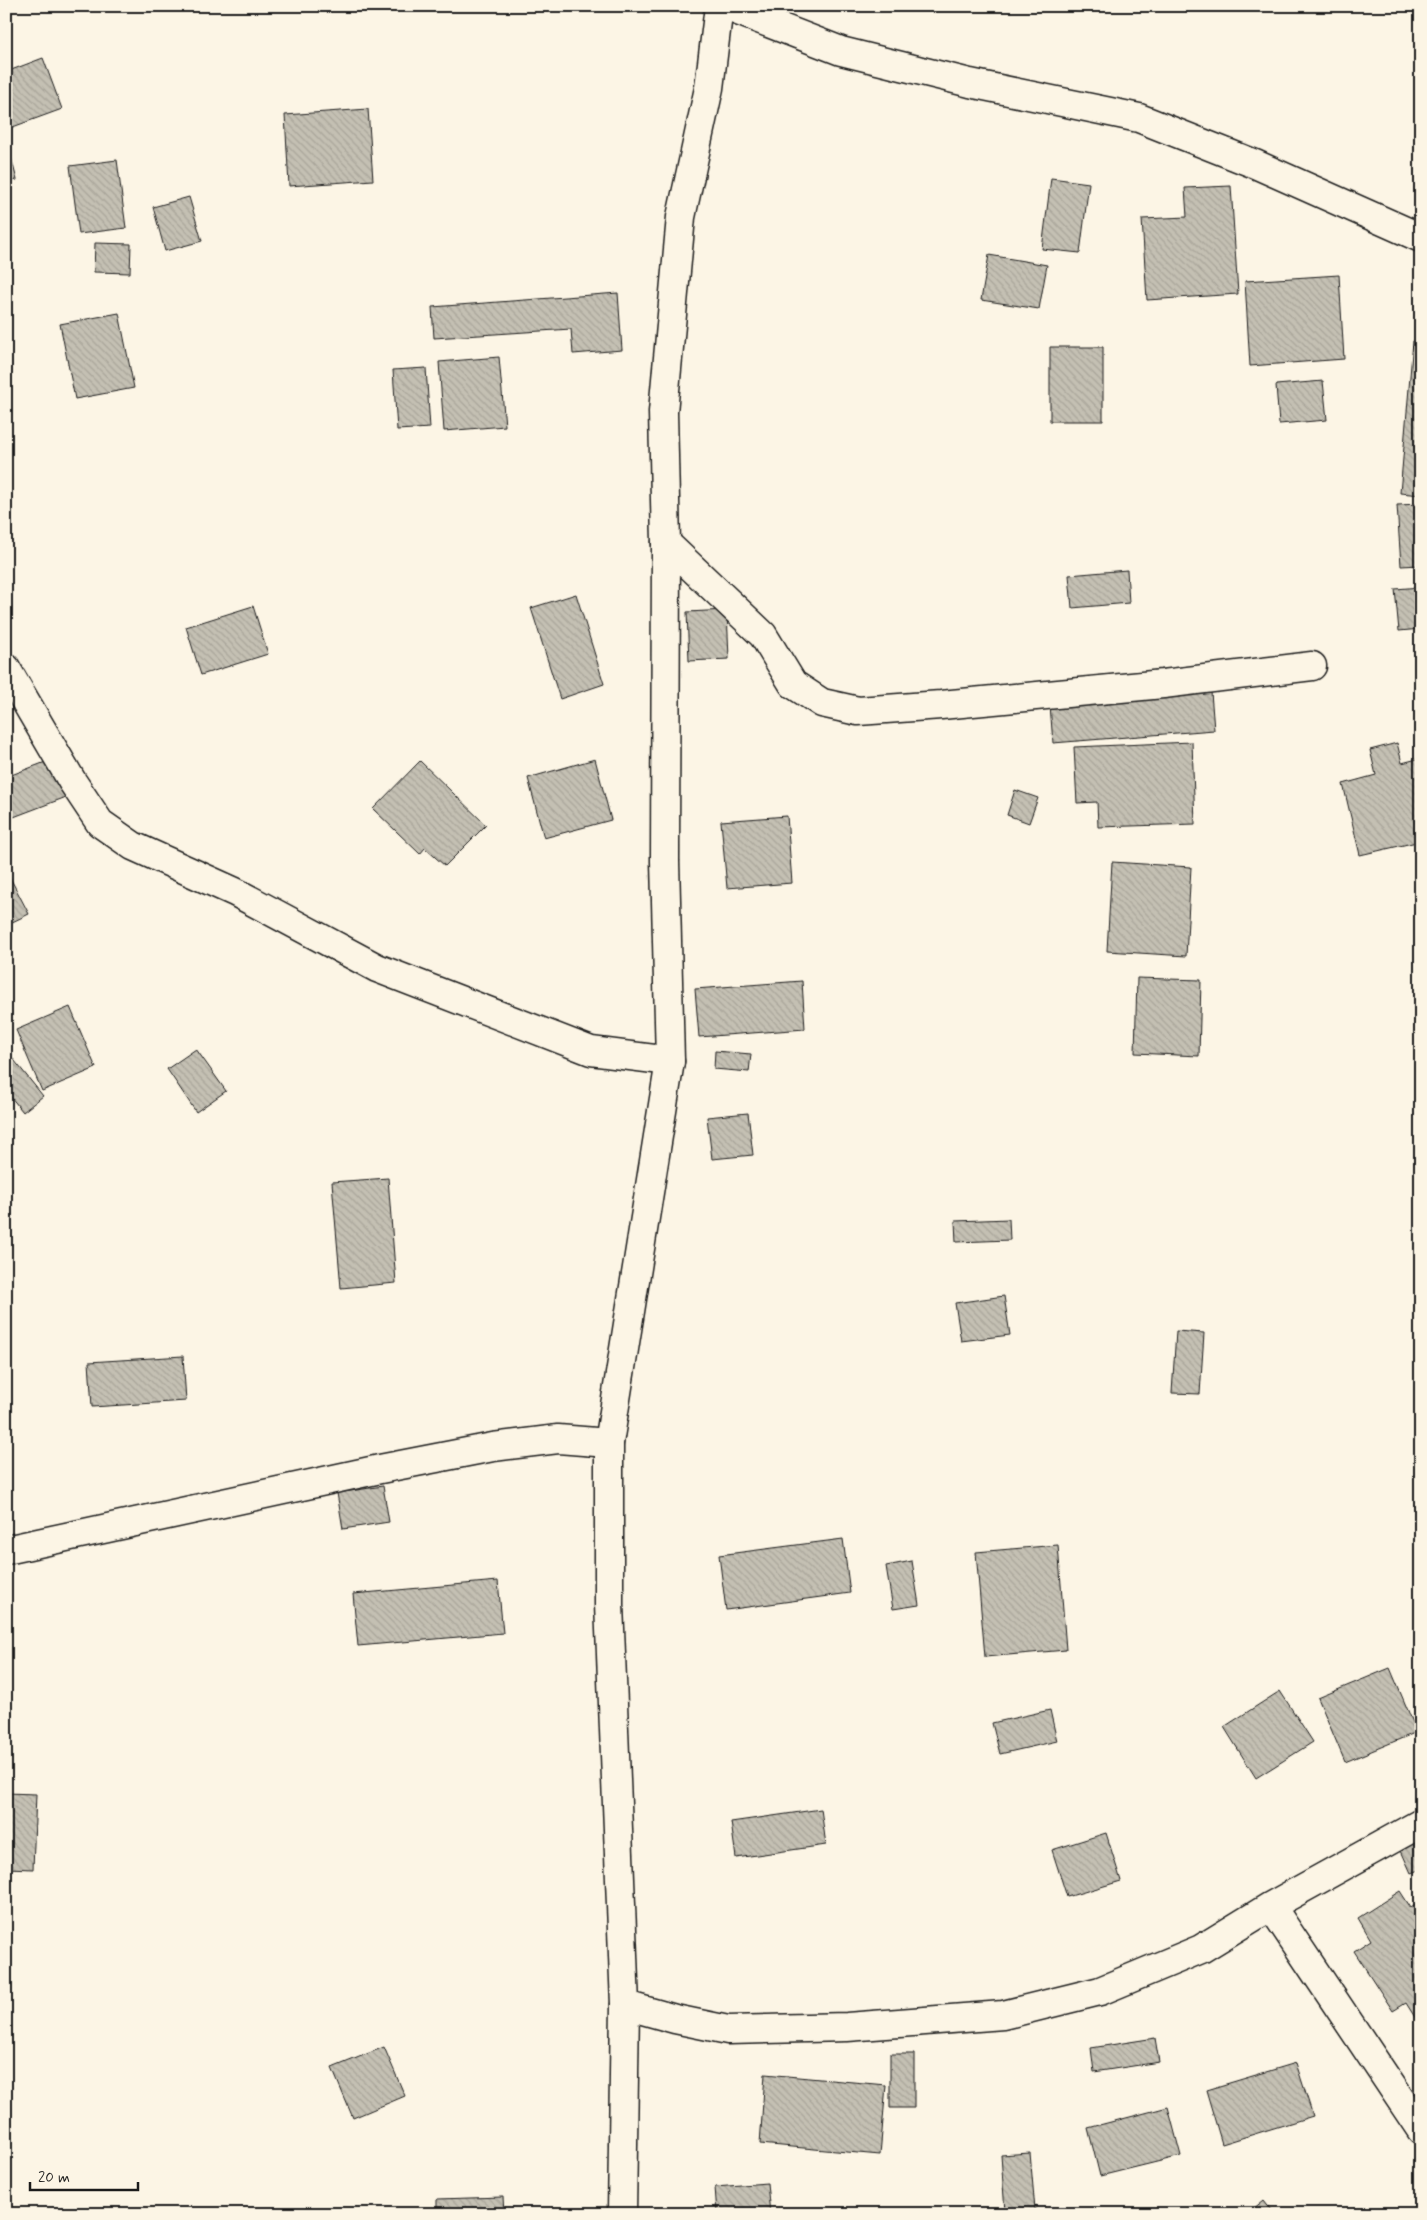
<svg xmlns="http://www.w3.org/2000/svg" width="1427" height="2220" font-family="Mynerve,sans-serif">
<defs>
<pattern id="building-back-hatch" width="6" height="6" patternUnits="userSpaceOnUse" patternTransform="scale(1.25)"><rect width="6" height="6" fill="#c4c0b3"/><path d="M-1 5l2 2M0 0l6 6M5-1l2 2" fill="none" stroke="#a8a499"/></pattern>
</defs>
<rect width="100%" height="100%" fill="#fcf5e5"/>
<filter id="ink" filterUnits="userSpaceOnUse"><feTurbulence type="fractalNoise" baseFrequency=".02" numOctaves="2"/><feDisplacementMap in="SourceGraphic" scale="10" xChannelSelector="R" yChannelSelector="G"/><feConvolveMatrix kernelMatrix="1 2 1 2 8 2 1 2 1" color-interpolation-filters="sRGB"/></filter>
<g filter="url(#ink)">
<path fill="url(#building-back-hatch)" stroke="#1c1c1c" d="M43,58L62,109L10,128L6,116V72Z
M368,109L373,180L289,186L285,115Z
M6,138L17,180L6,182Z
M117,160L126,228L79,234L70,166Z
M1051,178L1089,183L1080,253L1042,249Z
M1231,186L1238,294L1147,300L1142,219L1187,217L1185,188Z
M189,197L202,241L165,251L153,207Z
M95,243L131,244L130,273L94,272Z
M989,255L1047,265L1039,309L981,300Z
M1339,275L1344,359L1250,366L1245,281Z
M618,293L622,350L573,354L571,329L434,338L432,307Z
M119,313L134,388L75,399L60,324Z
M1413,341L1421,342V495L1400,493Z
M1050,347H1103V421H1050Z
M499,357L505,426L444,431L439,362Z
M426,368L430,428L397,430L393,370Z
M1323,381L1327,420L1279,424L1276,385Z
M1421,504V565L1401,566L1397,505Z
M1127,570L1129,603L1072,608L1069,575Z
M1421,587V629L1399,631L1395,589Z
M576,594L604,684L560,699L531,608Z
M253,606L268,654L201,675L186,627Z
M727,610L729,659L689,661L687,612Z
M1211,692L1214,730L1053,743L1050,705Z
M1192,742L1195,824L1098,827L1097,802L1077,803L1074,747Z
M1397,743L1402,763L1421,758V841L1360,855L1343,784L1376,775L1370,750Z
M56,758L69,796L11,818L6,804V777Z
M595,759L611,820L544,838L528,778Z
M420,761L486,825L445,866L425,848L420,854L373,809Z
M1015,790L1038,798L1029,823L1007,815Z
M787,816L792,883L727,888L721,821Z
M1112,862L1191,867L1186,956L1107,951Z
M6,870L29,914L6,925Z
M1137,978L1201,980L1199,1056L1135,1053Z
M802,981L805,1029L699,1037L695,989Z
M70,1007L96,1068L42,1091L16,1030Z
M196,1049L226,1091L196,1112L167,1069Z
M6,1050L43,1096L23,1112L6,1091Z
M715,1051L751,1054L749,1072L714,1069Z
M748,1113L753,1155L712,1159L707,1117Z
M388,1178L396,1283L341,1288L332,1182Z
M1009,1219L1010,1240L956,1242L955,1221Z
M1004,1296L1010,1335L961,1341L955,1303Z
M1176,1331L1204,1333L1200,1394L1172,1393Z
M183,1356L186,1401L92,1407L89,1362Z
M383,1486L389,1522L343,1529L337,1493Z
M843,1539L850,1593L726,1610L719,1555Z
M1058,1545L1066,1650L985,1657L976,1552Z
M912,1561L919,1605L893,1609L886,1566Z
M498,1581L503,1633L358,1646L353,1594Z
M1390,1668L1417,1732L1345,1762L1318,1698Z
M1280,1691L1313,1742L1256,1778L1224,1727Z
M1050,1710L1057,1741L1000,1754L992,1723Z
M6,1793L36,1794L33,1869L6,1868Z
M821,1809L826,1845L736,1858L731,1822Z
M1106,1833L1121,1881L1067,1897L1052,1850Z
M1421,1834V1869L1411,1873L1398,1844Z
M1400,1891L1411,1908L1421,1901V2027L1406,2003L1393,2011L1354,1951L1371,1940L1358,1918Z
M1155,2038L1159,2062L1094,2072L1091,2048Z
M384,2047L405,2096L353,2118L332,2068Z
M890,2054H914V2108H890Z
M1296,2063L1313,2116L1222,2144L1206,2090Z
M765,2074L886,2085L880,2155L760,2144Z
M1168,2107L1181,2156L1100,2176L1088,2128Z
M1030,2153L1035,2210L1005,2212L1001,2155Z
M767,2183L770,2214H717L715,2187Z
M503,2197L504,2214H437V2199Z
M1264,2200L1275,2214H1247Z"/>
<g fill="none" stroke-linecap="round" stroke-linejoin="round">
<g stroke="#1c1c1c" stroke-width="31">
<path id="minor" d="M725,6L841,51L970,83L1139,118L1255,164L1421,238
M666,543L763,635L793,684L822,703L858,711L941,705L1163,684L1312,666
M6,668L72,781L100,823L133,846L235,892L377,968L591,1051L670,1061
M6,1550L380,1469L493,1447L558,1439L609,1443
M1271,1906L1421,2130
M625,2005L675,2019L728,2030L847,2027L1003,2015L1100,1991L1201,1949L1271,1906L1421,1823"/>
</g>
<g stroke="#1c1c1c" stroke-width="31">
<path id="tertiary" d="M622,2214L625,2005L609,1604V1443L670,1061L665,861L666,543L663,412L681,217L709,88L719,6"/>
</g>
<use href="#minor" stroke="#fcf5e5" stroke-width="28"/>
<use href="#tertiary" stroke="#fcf5e5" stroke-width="28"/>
</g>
</g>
<rect width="1427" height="2220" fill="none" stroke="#fcf5e5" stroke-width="25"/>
<rect x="12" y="12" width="1402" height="2195" fill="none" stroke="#1c1c1c" stroke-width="2" filter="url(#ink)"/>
<path d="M30 2182v8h108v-8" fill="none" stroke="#1c1c1c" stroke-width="2.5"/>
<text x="38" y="2182" font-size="15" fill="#1c1c1c" stroke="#fcf5e5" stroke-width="4" paint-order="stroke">20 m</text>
</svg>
